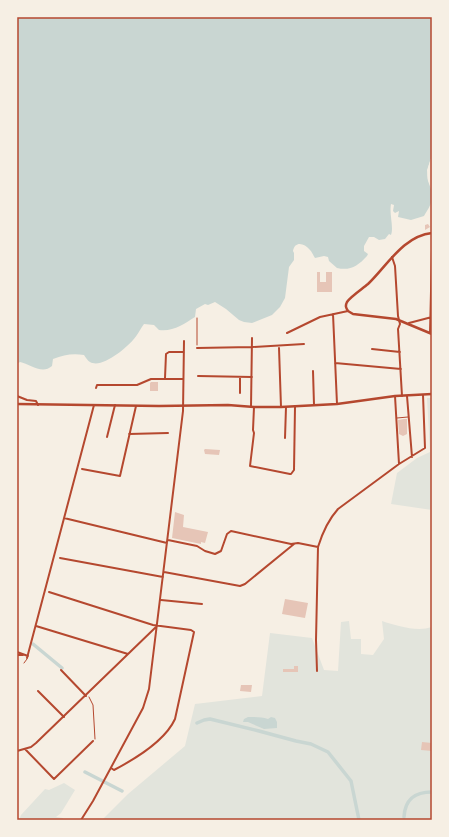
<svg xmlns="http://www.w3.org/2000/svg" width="449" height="837" font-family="Quicksand,sans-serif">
<rect width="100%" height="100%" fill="#f6efe4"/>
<path fill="#e2e4dc" d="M427,398H432V510L391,504L397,473L417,458L430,452Z
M349,621L351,639H361V654L373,655L384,639L382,621C397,626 417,632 432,627V820H102L128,794L185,746L195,704L262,696L270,633L312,638L324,670L338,671L341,622Z
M64,783L75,790L61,813L56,817L63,818L64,820H19L21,815L45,789L49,790Z"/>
<path fill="#c9d6d2" d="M17,17H432V156C429,162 426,174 428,181C430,187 433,192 432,199C431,205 427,211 424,216L411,220L398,217L399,211L395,213L393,211L394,205L391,204C389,214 394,227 391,235L389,234L385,239L379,240L374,237H369L364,246V251L368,254L367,256C358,266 350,271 337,268L329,261L328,257L324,256L315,258C313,255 312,252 310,250C304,243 295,241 293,251L294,253V260L289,267L285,298L280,307L272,315L252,323L244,322L239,320L226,309L215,302L208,305L205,304L196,309L195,317C184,324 173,332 159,330L154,325L144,324C140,329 138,335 133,340C126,348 102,369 90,362C88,361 86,358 84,355C72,353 64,355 53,359L52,366C42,375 30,364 20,362L17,364Z
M248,717C255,717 262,717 268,719L271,717L275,718L277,722V728L264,729L248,722H243L244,719Z"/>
<path fill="#f6efe4" d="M432,156L429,170L432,191L428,179L427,170Z"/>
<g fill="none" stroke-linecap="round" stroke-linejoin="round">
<path stroke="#c9d6d2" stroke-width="3.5" d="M33,644L62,668
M197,723L204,720L210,719L259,731L296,741L311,744L328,752L351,781L359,820
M85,772L122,791
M404,817C405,799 415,792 432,792"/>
</g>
<path fill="#e6c5b7" d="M428,224L430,227L425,230V225Z
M317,272H320V282H326V272H332V292H317Z
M151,382H158V391H150V383Z
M404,419H407V434L403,436L399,434L398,420Z
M205,449L220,450L219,455L205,454L204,450Z
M175,512L184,515L183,527L208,532L205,543L201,542V544L172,538Z
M285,599L308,603L305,618L282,614Z
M294,666H298V672H283V669H294Z
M241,685H252L251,692L240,691Z
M422,742L432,743V751L421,750Z"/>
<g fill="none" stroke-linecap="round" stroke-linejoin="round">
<path stroke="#b5482f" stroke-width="1" d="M197,345V318
M89,697L93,705L95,739"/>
<path stroke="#b5482f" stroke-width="1" d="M397,418L408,417
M24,663L27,659"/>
<path stroke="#b5482f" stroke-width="2" d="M392,257L395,266L398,316L400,324L398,329L402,396
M333,314L337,404
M409,323L432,317
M287,333L320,317L348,311
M430,333L432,250
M197,348L252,347L304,344
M279,348L281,407
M372,349L400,352
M335,363L401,369
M313,371L314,405
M198,376L252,377
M240,377V393
M165,378L166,354L169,352H184
M96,388L97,385H137L151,379H183
M17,396L27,400L36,401L38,405
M395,396L399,464
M407,396L412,457
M251,407L252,338
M254,407L253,430L254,433L250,466L290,474H291L294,470L295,407
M129,434L168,433
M107,437L115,405
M285,438L286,407
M82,469L120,476L136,406
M64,518L167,543
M168,540L197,546L205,551L215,554L221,551L227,534L231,531L291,544L298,543L318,547
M60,558L163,577
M164,572L240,586L245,584L294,544
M49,592L153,625L191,630L194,632L175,719C165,741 135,759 114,770L111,768
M161,600L202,604
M36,626L128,654
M17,652L28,656
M17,655H23
M27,658L94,405
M61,670L86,696
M317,671L316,640L318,547C322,534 329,519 338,509L399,464L425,448L423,395
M38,691L64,717
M25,749L54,779L93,741
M17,751L31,747L36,743L157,626
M81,820L93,801L143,708L149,689L183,411L184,341"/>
<path stroke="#b5482f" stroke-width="2.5" d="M432,233C403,236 387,266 368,284C362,289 350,297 347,302C345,306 346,308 348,311L353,314L396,319L432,334
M17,404L159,406L228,405L254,407H281L337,404L395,396L432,394"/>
</g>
<rect width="449" height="837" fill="none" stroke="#f6efe4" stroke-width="36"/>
<rect x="18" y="18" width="413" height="801" fill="none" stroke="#b5482f" stroke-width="1.5"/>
</svg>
